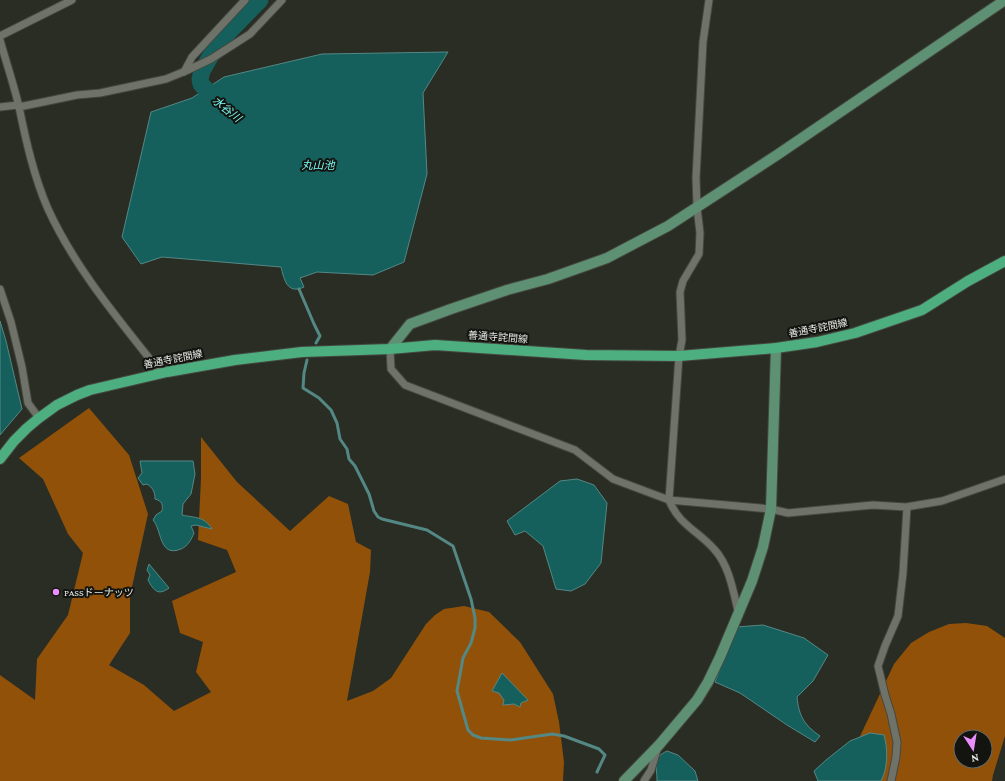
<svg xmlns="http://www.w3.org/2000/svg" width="1005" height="781" font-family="'Crimson Pro','Noto Sans JP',serif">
<rect width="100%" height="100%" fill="#292d24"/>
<path fill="#925108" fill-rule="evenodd" d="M89,408L129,455L148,514L130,596V633L109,665L144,685L174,711L211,692L196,672L203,642L180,633L172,601L236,572L227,550L198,540L201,479V437L237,482L290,531L329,496L348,504L356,542L371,550L370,572L347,701L373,691L391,678L426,624L435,615L444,609L464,606L489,612L520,642L553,694L559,722L564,762L563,781H0V675L35,700L37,659L68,615L83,553L68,534L43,479L19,458Z
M966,623L987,626L1005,638V736L993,775L992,781H839L894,664L911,643L929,632L949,624ZM961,737H985V761H961Z"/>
<path fill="#155f5c" stroke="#548885" d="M448,52L423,93L427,174L404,262L373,275L317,272L300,278L304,287C287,295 284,279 281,267L162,257L141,264L122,237L151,112L192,98L224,77L322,54Z
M0,321L6,341L22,409L0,435Z
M140,461H193L195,474L191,494L183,504L182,515C195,518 204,516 212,529L196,525L191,526L194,533C191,540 188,546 181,549C159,558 162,530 153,520L156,515L162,511C163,504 162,501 155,499C155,492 153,488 147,484L143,485L138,478L142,473Z
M577,479L594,485L607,503L601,563L585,584L571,591L556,589L543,546L525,531L515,535L507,521L560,481Z
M149,564L169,588C158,596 154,591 148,580L150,575L147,570Z
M763,625L804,638L828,655L813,681L797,697C799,716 804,725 820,736L815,742L787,725L740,693L715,682L736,627Z
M502,673L528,700L521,703L520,707L514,704L503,705L504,700L499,693L492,691Z
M870,733L884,735C888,749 888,768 881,781H818L814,771L826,760L850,741Z
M667,751L678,755L695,771L698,781H657C657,766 652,758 667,751Z"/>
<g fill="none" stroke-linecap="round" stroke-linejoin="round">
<path stroke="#548885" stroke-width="3" d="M299,289L314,324L320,336L316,343
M307,360L304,373L303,388L319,398L331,410L337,423L340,439L347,449L349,459L355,466L369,494L374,511L378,517L382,519L427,530L453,546L471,599L475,618V628L471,643L463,658L457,691L468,730L473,735L481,738L511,740L552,734L564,736L599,749L605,755L597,772"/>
<path stroke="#155f5c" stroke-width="17" d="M220,105L201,84L200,79L202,71L218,43L260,0"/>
<g stroke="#454841" stroke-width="9">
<path id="street" d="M709,0L703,42L696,178L697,207L700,233L699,254L683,281L680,292L682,340L679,356L669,500C679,525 697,530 714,549C729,565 733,590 738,611
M0,36L72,0
M0,40C6,62 14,85 19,107C26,141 34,177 48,209C76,270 120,321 161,373
M184,72L192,57L245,0
M0,107L18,105
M19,107L77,95L100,93L166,79L188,70L211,59L250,34L282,0
M0,289L11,322L22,367L28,403L39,418
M390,349L391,369L405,385L575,450L613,479L669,500L771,509L788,513L873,505L906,507L942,501L1005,479
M644,781L651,770L658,747
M891,781L896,757L897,742L891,714L885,695L878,666L885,646L898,616L903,573L907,507"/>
</g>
<g stroke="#454841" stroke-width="12">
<path id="secondary" d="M390,349L410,324L451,309L507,290L548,279L607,258L668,226L777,155L1005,0
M624,781L659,745L697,700L708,682L720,657L752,581L763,547L771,509L776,348"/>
</g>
<g stroke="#454841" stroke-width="12">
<path id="primary" d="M0,459L14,441L27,428L39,418L57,405L77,395L90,390L167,372L235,360L302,352L390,349L435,345L586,355L679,356L776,348L817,342L855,333L922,310L968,281L1005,261"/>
</g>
<use href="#street" stroke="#6e7268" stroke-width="7"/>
<use href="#secondary" stroke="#5e9173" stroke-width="10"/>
<use href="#primary" stroke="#4daf7f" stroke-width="10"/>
</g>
<circle fill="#eb8dfc" stroke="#131410" stroke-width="1.5" cx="56" cy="592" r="4"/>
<g text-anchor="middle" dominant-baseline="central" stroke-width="4" stroke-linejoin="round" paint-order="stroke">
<g font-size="10" fill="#e7e9e4" stroke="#131410">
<text transform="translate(818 328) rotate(-11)">善通寺詫間線</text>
<text transform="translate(498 337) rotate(4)">善通寺詫間線</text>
<text transform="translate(173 359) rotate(-11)">善通寺詫間線</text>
</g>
<g font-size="10" fill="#e7e9e4" stroke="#131410" text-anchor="start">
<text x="64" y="592">PASSドーナッツ</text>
</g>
<g font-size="11" font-style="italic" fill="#7afcf5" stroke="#131410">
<text transform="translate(227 109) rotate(39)">水谷川</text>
<text x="318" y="165">丸山池</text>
</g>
</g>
<g transform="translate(973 749) rotate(168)"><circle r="19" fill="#131410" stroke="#686965"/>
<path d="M0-3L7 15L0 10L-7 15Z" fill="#eb8dfc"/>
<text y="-6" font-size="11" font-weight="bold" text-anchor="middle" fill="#e7e9e4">N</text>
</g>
</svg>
